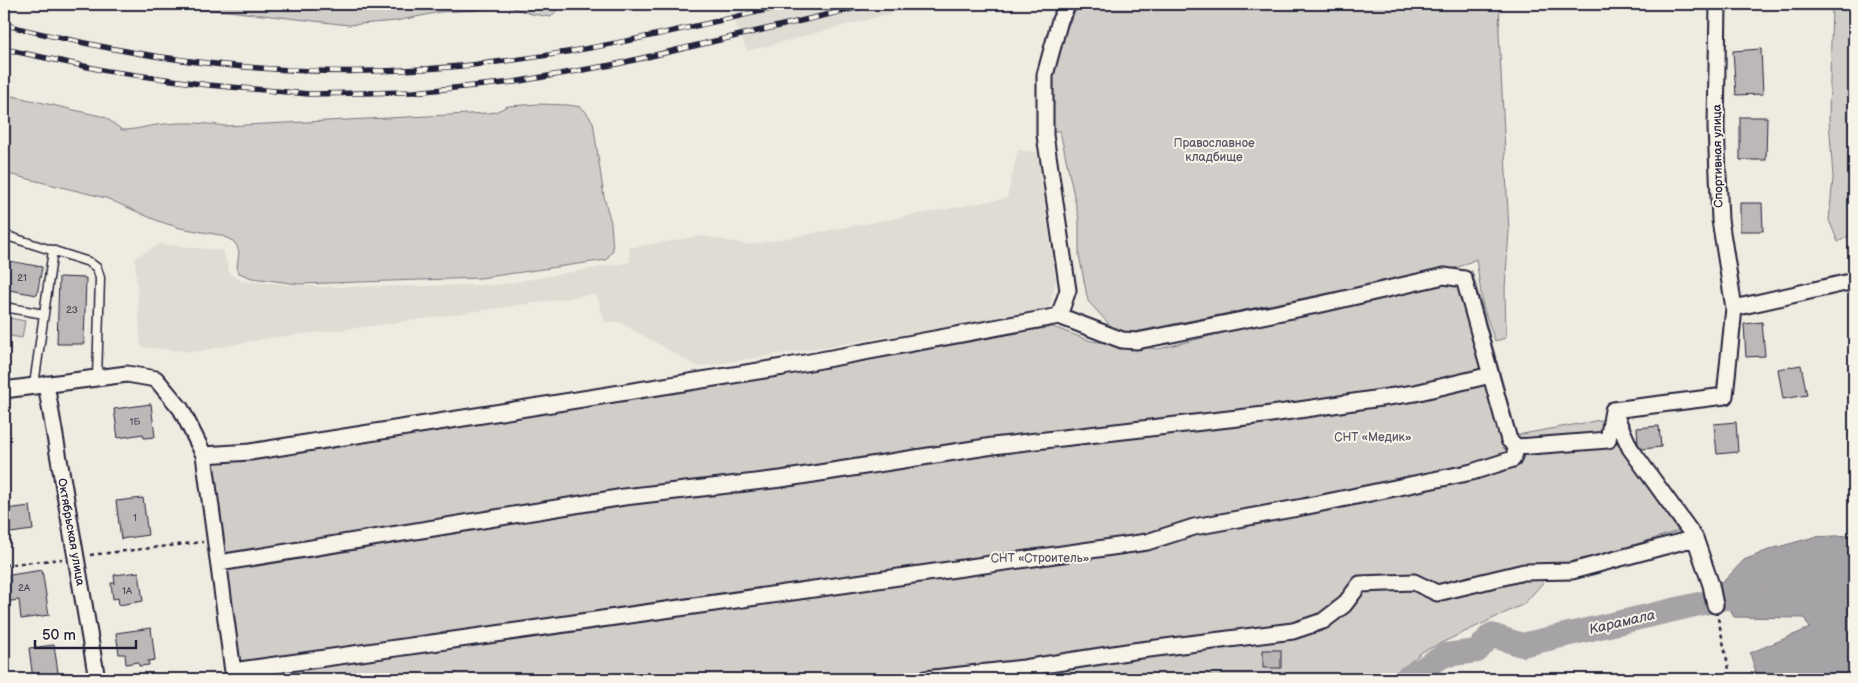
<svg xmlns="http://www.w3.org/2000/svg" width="1858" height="683" font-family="'Balsamiq Sans',sans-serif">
<rect width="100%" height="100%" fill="#eeebe1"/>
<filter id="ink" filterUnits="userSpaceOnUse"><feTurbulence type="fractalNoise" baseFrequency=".02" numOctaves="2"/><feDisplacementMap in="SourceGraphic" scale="10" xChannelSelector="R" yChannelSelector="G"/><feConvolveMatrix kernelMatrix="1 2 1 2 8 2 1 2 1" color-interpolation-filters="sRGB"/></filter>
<g filter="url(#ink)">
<path fill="#dfdcd4" d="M728,4H927L747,51Z
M1018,150L1037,152L1056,281L1048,311L699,367L619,322H605L596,294L373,326L269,338L194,352L141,347L135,258L160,244L223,251L230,274L242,281L325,287L497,285L630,262L629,248L702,236L749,245L1007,198Z"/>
<path fill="#d1cdc9" stroke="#7a7882" d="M165,4H558L557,10L551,17L532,14L504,5L477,10L440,12L396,21L349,25L228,11L201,10Z
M1079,4H1500L1499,33L1509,232L1505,288L1506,338L1495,341L1483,307L1476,259L1459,267L1119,335L1088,301L1079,255V219L1060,131H1053L1051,89L1061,40Z
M1832,4H1854L1853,99L1854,223L1852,234L1838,242L1829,220L1833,178L1829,118Z
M4,94L105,117L122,130C137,130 150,125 165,124C185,122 205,123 225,126L489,113L495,112L508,106L539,104L568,105L581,107L586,112L593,122L604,197L611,223L613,250L606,260L480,278L299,284L252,278L239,273L237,267L239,253L237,246L233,241L220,235L180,228L158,221L106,198L4,173Z
M1472,271L1517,435L1606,419L1678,531L1554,570L1524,604L1422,652L1390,679H234L211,463L1053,327L1091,341L1158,349Z
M4,317L25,321L22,338L4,335Z"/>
<path fill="#a6a3a6" stroke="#716f7b" d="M1854,535V679H1758L1750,653L1810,628L1804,618L1734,617L1718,583L1725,580L1744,560L1771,549L1814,537Z"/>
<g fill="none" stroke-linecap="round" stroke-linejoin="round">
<path stroke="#a6a3a6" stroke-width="24" d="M1405,679L1445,655L1477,651L1491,635L1522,645L1725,598L1758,600"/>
</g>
<path fill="#bbb8b7" stroke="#22223b" d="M1761,49L1763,94L1736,95L1733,51Z
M1740,117H1767L1766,160H1740Z
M1740,203H1762L1763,231H1740Z
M4,260L42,267L37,295L4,289Z
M59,277L86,278L84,344H57Z
M1762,322L1765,356L1746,357L1744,324Z
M1801,365L1807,395L1783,399L1778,369Z
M151,404L155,437L144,438L143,434L118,438L114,409Z
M1736,422L1738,452L1717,454L1714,424Z
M1659,426L1661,447L1642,449L1638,444L1637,428Z
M143,498L148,535L121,539L116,501Z
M30,506L33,530L10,533L9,529L4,530V519L8,518L6,509Z
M42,570L49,615L21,619L19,600L4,602V576Z
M139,572L143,601L119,605L118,598L113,599L111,583H115L114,575Z
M151,628L155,660L148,661L149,665L139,666L138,662L126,664L125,654H119L116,633Z
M54,645L59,679H33L29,648Z
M1263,650H1281V668H1263Z"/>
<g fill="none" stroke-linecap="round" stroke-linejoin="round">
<g stroke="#22223b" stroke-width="11">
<path id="service" d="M4,235L89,262L97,268L100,278L97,378
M4,307L44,314
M34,385L53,250"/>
</g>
<g stroke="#22223b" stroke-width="19">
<path id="minor" d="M1718,4L1716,128L1720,220L1734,308
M1059,316L1122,340L1137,341L1322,304L1444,276L1464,279L1509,440L1517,447L1608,440L1613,410L1630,448L1695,538L1711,585L1715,605
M46,384L97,679
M4,390L127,374L156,379L181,409L204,455L234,679
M1613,410L1725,396L1734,308L1854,281
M204,455L250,452L783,367L1059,316L1068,290L1045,135V75L1060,20L1068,4
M219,563L624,497L781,479L993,446L1264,415L1415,393L1491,375
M233,671L1147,542L1194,527L1303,507L1472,472L1513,459L1517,447
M925,679L1024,668L1133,651L1293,631L1323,621L1344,605L1360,584L1414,582L1437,593L1524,572L1572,571L1695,538"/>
</g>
<path stroke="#22223b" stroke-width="2.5" stroke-dasharray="4 4" stroke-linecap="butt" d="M90,555L203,542
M4,565L62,559
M1718,618L1731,679"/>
<use href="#service" stroke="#f7f3e8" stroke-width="8"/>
<use href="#minor" stroke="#f7f3e8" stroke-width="15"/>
<g stroke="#22223b" stroke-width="5.5">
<path id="rail" d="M4,24C23,30 43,34 62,38C210,72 363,81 513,60C607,48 700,25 792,4
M4,49L107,71L208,85L309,94L414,92L514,82L617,64L873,4"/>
</g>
<use href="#rail" stroke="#f7f3e8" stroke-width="4" stroke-dasharray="11" stroke-linecap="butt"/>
</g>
</g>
<g text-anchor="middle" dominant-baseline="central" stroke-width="4" stroke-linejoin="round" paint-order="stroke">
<g font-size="10" fill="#48485a">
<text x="22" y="278">21</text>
<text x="72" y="310">23</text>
<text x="135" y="422">1Б</text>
<text x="135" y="518">1</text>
<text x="24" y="588">2А</text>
<text x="127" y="591">1А</text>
</g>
<g font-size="12" fill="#575566" stroke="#f7f3e8">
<text x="1214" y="143">Православное<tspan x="1214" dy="14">кладбище</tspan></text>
<text x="1373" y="437">СНТ «Медик»</text>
<text x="1040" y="558">СНТ «Строитель»</text>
</g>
<g font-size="12" fill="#22223b" stroke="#f7f3e8">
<text transform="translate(1718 156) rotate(-91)">Спортивная улица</text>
<text transform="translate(71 532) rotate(80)">Октябрьская улица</text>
</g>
<g font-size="14" font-style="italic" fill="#504f60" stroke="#f7f3e8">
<text transform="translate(1622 622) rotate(-13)">Карамала</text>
</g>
</g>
<rect width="1858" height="683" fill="none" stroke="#f7f3e8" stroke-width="20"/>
<rect x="10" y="10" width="1838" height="663" fill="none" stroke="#22223b" stroke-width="2" filter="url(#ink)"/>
<path d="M35 640v8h101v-8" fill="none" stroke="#22223b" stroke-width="2.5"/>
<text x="42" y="640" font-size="15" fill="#22223b" stroke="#f7f3e8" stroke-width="4" paint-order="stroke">50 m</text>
</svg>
